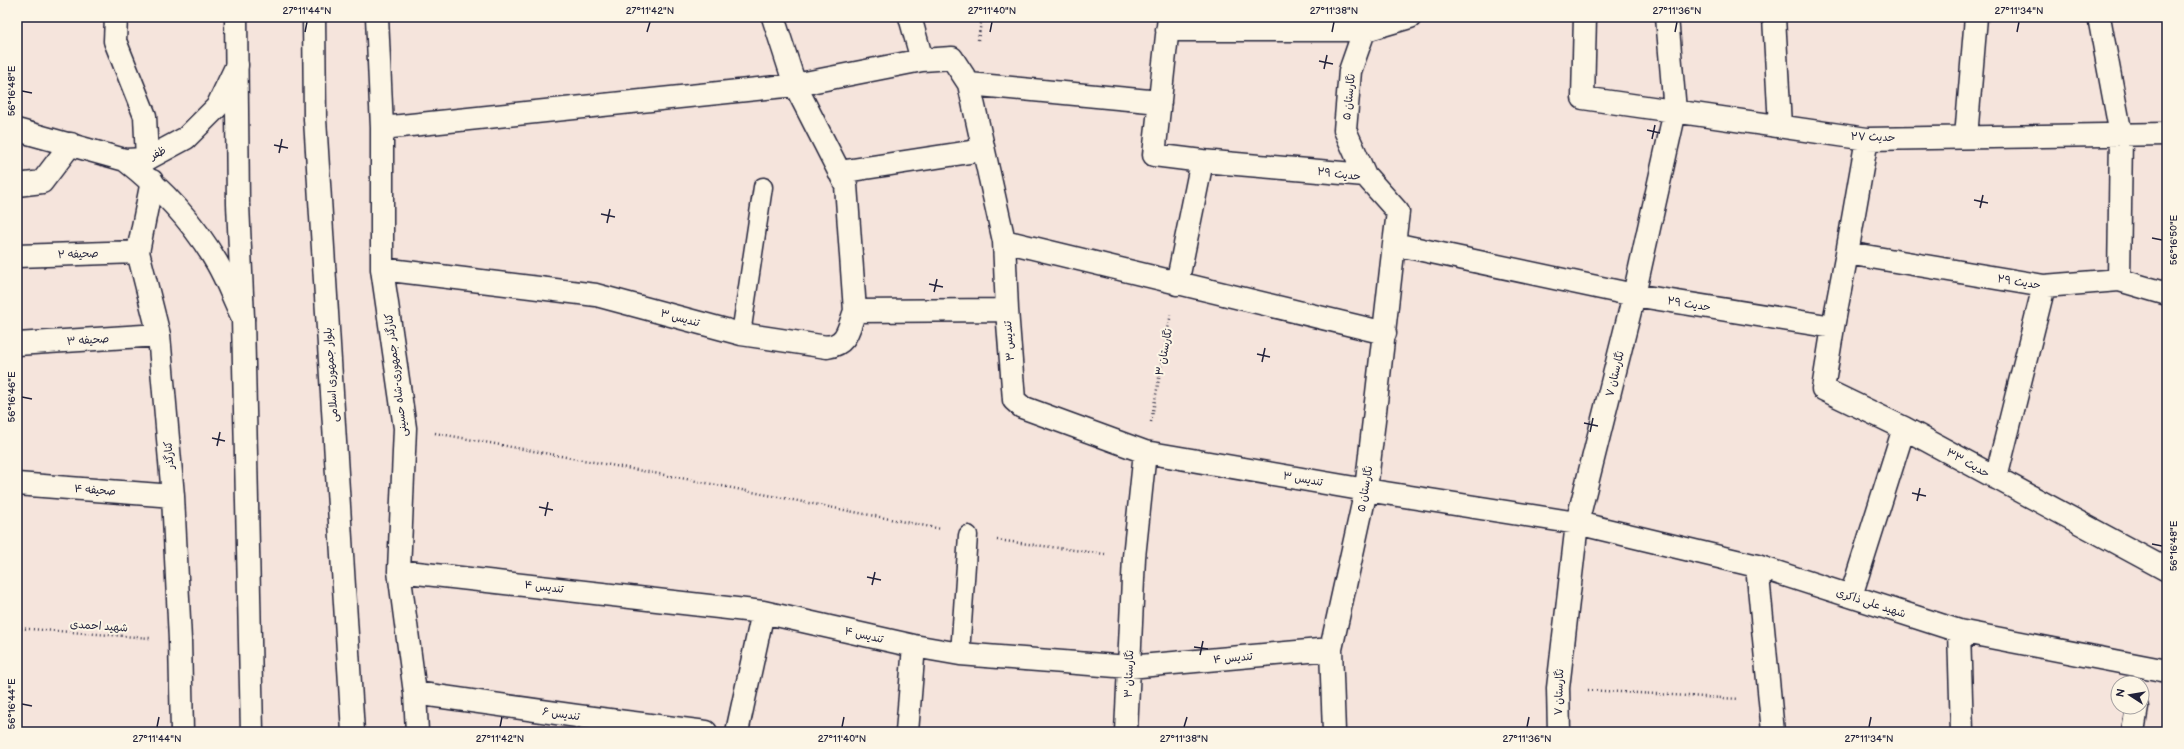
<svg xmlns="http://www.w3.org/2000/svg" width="2184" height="749" font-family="'Balsamiq Sans','Playpen Sans Arabic',sans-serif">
<rect width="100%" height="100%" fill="#f5e4dc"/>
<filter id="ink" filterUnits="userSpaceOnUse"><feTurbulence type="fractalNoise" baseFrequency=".025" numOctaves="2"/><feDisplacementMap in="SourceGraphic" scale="8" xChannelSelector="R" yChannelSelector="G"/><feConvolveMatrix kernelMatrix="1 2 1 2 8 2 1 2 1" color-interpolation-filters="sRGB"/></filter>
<g filter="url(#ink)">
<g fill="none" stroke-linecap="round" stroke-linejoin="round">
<g stroke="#22223b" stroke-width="21">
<path id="service" d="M741,334L763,187
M960,654L968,535"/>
</g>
<g stroke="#22223b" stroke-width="25">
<path id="minor" d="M116,17L115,41L145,116L147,159
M377,17L382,128V269L405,428L399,571L415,693L417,732
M773,17L795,85L846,185L855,311
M910,17L922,60
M1169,17L1154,155L1202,161L1177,284
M1585,17L1583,98L1867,139L2167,134
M1774,17L1780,126
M2099,17L2121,135L2119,280
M1167,30H1366L1410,17
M969,84L1004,241L1007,310
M382,128L795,85L922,60L952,58L969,84L1160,102
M1966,137L1976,17
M1202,161L1365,175L1398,212L1394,244L1634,295L1833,327L1847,253L2044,286L2119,280L2167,294
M839,172L983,150
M1365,175L1345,130L1350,71L1369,17
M152,181L138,252L159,335L173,496L180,640L182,732
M17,185L42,182L71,144
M1004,241L1385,333
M1847,253L1867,139
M17,256L138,252
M382,269L596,295L741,334L827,347C848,344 848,329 855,311L1007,310L1014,400L1022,407L1145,452L1366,490L1577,523L1757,566L1959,631L2167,671
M1833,327L1823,389L1904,428L2167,570
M17,344L159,335
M1996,478L2044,286
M17,484L173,496
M1757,566L1773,732
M399,571L763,612L914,646L960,654L1129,667L1331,649
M1851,596L1904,428
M1959,631L1962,732
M415,693L577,716L706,732
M737,732L763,612
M907,732L914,646
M1126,732L1134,557L1145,452
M1334,732L1331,649L1366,490L1394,244
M1559,732L1558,688L1577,523L1634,295L1675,111L1667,17
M2133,732L2137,707"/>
</g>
<g stroke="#22223b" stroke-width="25">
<path id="tertiary" d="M17,130L125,160L147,159L186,138L217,107L237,65
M125,160C161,188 194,223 217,263C227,280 234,300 243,318"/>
</g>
<g stroke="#22223b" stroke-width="25">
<path id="primary" d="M236,17L238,204L243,318L252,732
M314,17L315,119L353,732"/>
</g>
<path stroke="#22223b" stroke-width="2.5" stroke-dasharray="1 3" stroke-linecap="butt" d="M978,40L982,17
M1151,422L1171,313
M435,433L681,478L941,529
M997,540L1105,554
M17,628L150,638
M1588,690L1739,699"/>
<use href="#service" stroke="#fcf5e5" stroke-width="18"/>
<use href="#minor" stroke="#fcf5e5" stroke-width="22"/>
<use href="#tertiary" stroke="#fcf5e5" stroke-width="22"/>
<use href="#primary" stroke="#fcf5e5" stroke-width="22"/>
</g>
</g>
<path fill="none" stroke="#22223b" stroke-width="1.5" d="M305,32L307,22M647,32L650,22M990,32L992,22M1332,32L1334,22M1675,32L1677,22M2017,32L2019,22M1319,61L1333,64M1324,69L1327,55M22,91L32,93M1647,130L1660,133M1652,139L1655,125M274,145L288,148M279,153L282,139M1974,200L1988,203M1980,208L1983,195M601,214L615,217M607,223L610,209M2152,238L2162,240M929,284L943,287M934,292L937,279M1257,354L1270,357M1262,362L1265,348M22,397L32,399M1584,423L1598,426M1590,432L1593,418M212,438L225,441M217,446L220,432M1912,493L1926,496M1917,501L1920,488M539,507L553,510M545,516L548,502M2152,544L2162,546M867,577L881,580M872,585L875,572M1194,647L1208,649M1200,655L1203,641M22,704L32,706M157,727L159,717M500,727L502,717M842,727L844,717M1184,727L1187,717M1527,727L1529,717M1869,727L1871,717"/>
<g text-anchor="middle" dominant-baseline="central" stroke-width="4" stroke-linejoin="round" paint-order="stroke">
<g font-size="11" fill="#22223b" stroke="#fcf5e5">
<text transform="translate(1349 97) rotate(-84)">نگارستان ۵</text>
<text transform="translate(1873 137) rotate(2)">حدیث ۲۷</text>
<text transform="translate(158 153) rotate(-26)">ظفر</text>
<text transform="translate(1339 174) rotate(7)">حدیث ۲۹</text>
<text transform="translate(78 254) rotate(-2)">صحیفه ۲</text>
<text transform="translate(2019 282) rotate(9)">حدیث ۲۹</text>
<text transform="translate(1689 304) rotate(9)">حدیث ۲۹</text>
<text transform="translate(680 318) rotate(15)">تندیس ۳</text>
<text transform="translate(88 340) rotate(-4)">صحیفه ۳</text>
<text transform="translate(1009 341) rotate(-94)">تندیس ۳</text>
<text transform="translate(1164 352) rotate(-79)">نگارستان ۳</text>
<text transform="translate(1615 374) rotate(-76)">نگارستان ۷</text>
<text transform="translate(331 375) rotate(-94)">بلوار جمهوری اسلامی</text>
<text transform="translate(396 375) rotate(-97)">کنارگذر جمهوری-شاه حسینی</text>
<text transform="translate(169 455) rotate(-95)">کنارگذر</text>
<text transform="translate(1968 463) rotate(29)">حدیث ۳۳</text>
<text transform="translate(1303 479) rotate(10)">تندیس ۳</text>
<text transform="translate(1365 489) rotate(-80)">نگارستان ۵</text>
<text transform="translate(95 490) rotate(4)">صحیفه ۴</text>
<text transform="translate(544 587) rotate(7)">تندیس ۴</text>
<text transform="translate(1871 603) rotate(18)">شهید علی ذاکری</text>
<text transform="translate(99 626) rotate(4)">شهید احمدی</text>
<text transform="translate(864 635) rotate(13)">تندیس ۴</text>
<text transform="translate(1233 658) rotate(-5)">تندیس ۴</text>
<text transform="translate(1129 674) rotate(-88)">نگارستان ۳</text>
<text transform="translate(1559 692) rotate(-88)">نگارستان ۷</text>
<text transform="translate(561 714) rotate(8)">تندیس ۶</text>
</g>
</g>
<rect width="2184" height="749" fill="none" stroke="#fcf5e5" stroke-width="44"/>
<g transform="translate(2130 695) rotate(282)"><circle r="19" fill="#fcf5e5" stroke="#a5a1a1"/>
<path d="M0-3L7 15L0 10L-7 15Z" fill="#22223b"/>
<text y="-6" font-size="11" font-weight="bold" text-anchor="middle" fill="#22223b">N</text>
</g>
<rect x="22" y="22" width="2140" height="705" fill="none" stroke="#22223b" stroke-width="1.5"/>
<g font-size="10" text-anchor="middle" fill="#22223b">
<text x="307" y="14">27°11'44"N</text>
<text x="650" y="14">27°11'42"N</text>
<text x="992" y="14">27°11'40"N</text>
<text x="1334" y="14">27°11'38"N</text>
<text x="1677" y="14">27°11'36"N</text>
<text x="2019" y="14">27°11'34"N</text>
<text transform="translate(11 91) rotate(-90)" y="4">56°16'48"E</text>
<text transform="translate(2173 240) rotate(-90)" y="4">56°16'50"E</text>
<text transform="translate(11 397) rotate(-90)" y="4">56°16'46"E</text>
<text transform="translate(2173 546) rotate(-90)" y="4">56°16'48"E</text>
<text transform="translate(11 704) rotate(-90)" y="4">56°16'44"E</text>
<text x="157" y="742">27°11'44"N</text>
<text x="500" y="742">27°11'42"N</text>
<text x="842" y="742">27°11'40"N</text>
<text x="1184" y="742">27°11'38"N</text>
<text x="1527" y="742">27°11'36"N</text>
<text x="1869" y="742">27°11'34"N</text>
</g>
</svg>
